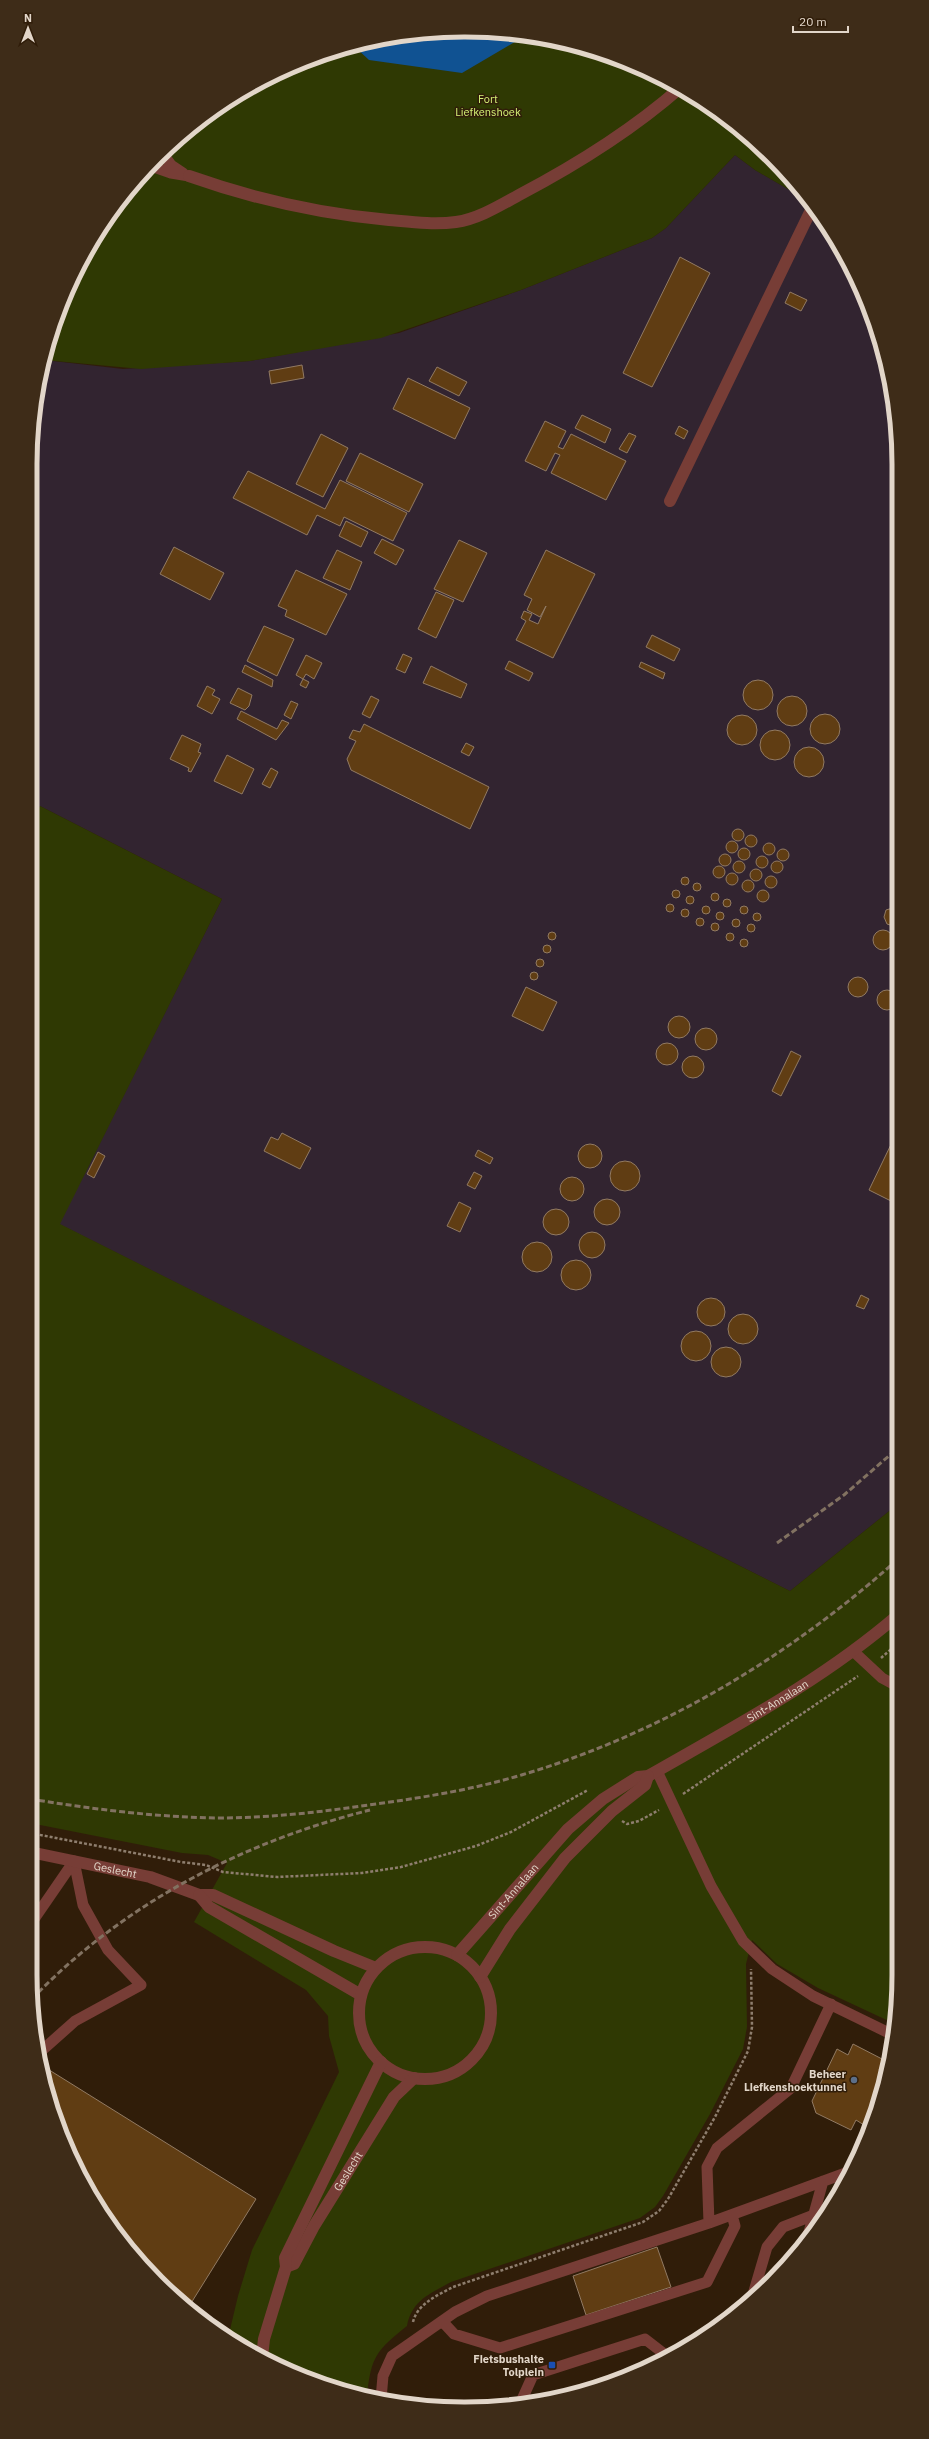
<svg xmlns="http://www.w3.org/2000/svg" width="929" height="2439" font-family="'IBM Plex Sans',sans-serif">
<rect width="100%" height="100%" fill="#301d09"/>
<path fill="#322430" d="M735,155L755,170L805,199L854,273L876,325L895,408L898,1504L790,1591L59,1224L222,899L40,806L30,824V465L44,360L123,369L250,361L399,333L521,290L652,238L666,228Z"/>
<path fill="#2f3903" d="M493,31L577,45L656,75L706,103L791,178L805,199L755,170L735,155L666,228L652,238L521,290L381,338L250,361L141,369L44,360L45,352L75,272L120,200L178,138L247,88L325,53L408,34Z
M40,806L222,899L60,1224L790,1591L898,1504L899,1974L893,2023L818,1988L777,1964L752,1940L746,1964L747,2027L743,2049L710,2114L663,2196L655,2207L640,2218L451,2282C430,2294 412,2300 407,2326C377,2350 371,2356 367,2396L325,2386L247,2351L228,2338L238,2296L252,2250L339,2072L329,2036L328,2016L306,1990L194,1922L227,1863L208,1855L182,1853L30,1823V824Z"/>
<path fill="#105292" d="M493,31L525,36L462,73L369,60L354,46L408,34Z"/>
<path fill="#603d13" stroke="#917a63" d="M680,257L710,273L652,387L623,373Z
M790,292L807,300L801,311L785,303Z
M302,365L304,378L271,384L269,371Z
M437,367L467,382L459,396L429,381Z
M408,378L470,408L455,439L393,409Z
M582,415L611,429L605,443L575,428Z
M545,421L566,431L558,447L563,449L571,434L626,461L606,500L551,473L560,455L555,453L546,471L525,461Z
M679,426L688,431L684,439L675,434Z
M629,433L636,436L627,453L619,449Z
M321,434L348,448L323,497L296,484Z
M360,453L423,484L409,512L346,481Z
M248,471L325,509L340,480L407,513L393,541L344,517L340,526L317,515L307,535L233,498Z
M346,521L368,532L361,547L339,536Z
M382,539L404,550L396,565L374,553Z
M459,540L487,553L463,602L434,589Z
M174,547L224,573L210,600L160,574Z
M337,550L362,562L350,590L323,578Z
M546,550L595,574L553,658L516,640L526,621L521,618L524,611L532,614L529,620L538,624L546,606L540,617L527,610L532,599L524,595Z
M296,570L347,594L326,635L285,616L287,610L278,606Z
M436,592L454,600L436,638L418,629Z
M264,626L294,639L277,676L247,661Z
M652,635L680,649L674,661L646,647Z
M403,654L412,658L405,673L396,669Z
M306,655L322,663L314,679L306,674L303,679L296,675Z
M509,661L533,673L529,681L505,669Z
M641,662L665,673L663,679L639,667Z
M245,665L273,680L272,687L242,672Z
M431,666L467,684L461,698L423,683Z
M303,679L309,682L306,688L300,685Z
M743 695a15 15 0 1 1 30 0a15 15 0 1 1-30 0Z
M207,686L215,690L212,695L220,699L212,714L197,706Z
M238,688L252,695L249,706L245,710L230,703Z
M777 711a15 15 0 1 1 30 0a15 15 0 1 1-30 0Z
M371,696L379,700L370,718L362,714Z
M291,701L298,704L291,719L284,715Z
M241,711L277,729L282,720L289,723L276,740L237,719Z
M810 729a15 15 0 1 1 30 0a15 15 0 1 1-30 0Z
M727 730a15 15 0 1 1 30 0a15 15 0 1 1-30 0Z
M364,724L489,787L470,829L351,770L347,759L356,741L349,738L353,730L360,732Z
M760 745a15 15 0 1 1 30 0a15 15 0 1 1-30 0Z
M182,735L201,744L198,752L201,753L191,772L188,771L189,768L170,759Z
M466,743L474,747L469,756L461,752Z
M794 762a15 15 0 1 1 30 0a15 15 0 1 1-30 0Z
M227,755L254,769L242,794L214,781Z
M271,768L278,772L270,788L262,784Z
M732 835a6 6 0 1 1 12 0a6 6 0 1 1-12 0Z
M745 841a6 6 0 1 1 12 0a6 6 0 1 1-12 0Z
M726 847a6 6 0 1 1 12 0a6 6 0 1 1-12 0Z
M763 849a6 6 0 1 1 12 0a6 6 0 1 1-12 0Z
M738 854a6 6 0 1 1 12 0a6 6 0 1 1-12 0Z
M777 855a6 6 0 1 1 12 0a6 6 0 1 1-12 0Z
M719 860a6 6 0 1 1 12 0a6 6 0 1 1-12 0Z
M756 862a6 6 0 1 1 12 0a6 6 0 1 1-12 0Z
M771 867a6 6 0 1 1 12 0a6 6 0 1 1-12 0Z
M733 867a6 6 0 1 1 12 0a6 6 0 1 1-12 0Z
M713 872a6 6 0 1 1 12 0a6 6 0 1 1-12 0Z
M750 875a6 6 0 1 1 12 0a6 6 0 1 1-12 0Z
M726 879a6 6 0 1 1 12 0a6 6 0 1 1-12 0Z
M765 882a6 6 0 1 1 12 0a6 6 0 1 1-12 0Z
M681 881a4 4 0 1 1 8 0a4 4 0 1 1-8 0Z
M742 886a6 6 0 1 1 12 0a6 6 0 1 1-12 0Z
M693 887a4 4 0 1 1 8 0a4 4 0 1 1-8 0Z
M757 896a6 6 0 1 1 12 0a6 6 0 1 1-12 0Z
M672 894a4 4 0 1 1 8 0a4 4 0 1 1-8 0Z
M711 897a4 4 0 1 1 8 0a4 4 0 1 1-8 0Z
M686 900a4 4 0 1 1 8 0a4 4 0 1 1-8 0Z
M723 903a4 4 0 1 1 8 0a4 4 0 1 1-8 0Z
M666 908a4 4 0 1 1 8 0a4 4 0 1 1-8 0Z
M702 910a4 4 0 1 1 8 0a4 4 0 1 1-8 0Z
M740 910a4 4 0 1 1 8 0a4 4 0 1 1-8 0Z
M896,907V926H893L887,924L884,917L886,910Z
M681 913a4 4 0 1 1 8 0a4 4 0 1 1-8 0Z
M716 916a4 4 0 1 1 8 0a4 4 0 1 1-8 0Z
M753 917a4 4 0 1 1 8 0a4 4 0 1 1-8 0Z
M696 922a4 4 0 1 1 8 0a4 4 0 1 1-8 0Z
M732 923a4 4 0 1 1 8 0a4 4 0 1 1-8 0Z
M711 927a4 4 0 1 1 8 0a4 4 0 1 1-8 0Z
M747 928a4 4 0 1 1 8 0a4 4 0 1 1-8 0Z
M873 940a10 10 0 1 1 20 0a10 10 0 1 1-20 0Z
M548 936a4 4 0 1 1 8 0a4 4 0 1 1-8 0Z
M726 937a4 4 0 1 1 8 0a4 4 0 1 1-8 0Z
M740 943a4 4 0 1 1 8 0a4 4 0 1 1-8 0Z
M543 949a4 4 0 1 1 8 0a4 4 0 1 1-8 0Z
M536 963a4 4 0 1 1 8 0a4 4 0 1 1-8 0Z
M530 976a4 4 0 1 1 8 0a4 4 0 1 1-8 0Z
M848 987a10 10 0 1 1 20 0a10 10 0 1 1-20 0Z
M526,987L557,1002L543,1031L512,1016Z
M877 1000a10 10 0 1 1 20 0a10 10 0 1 1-20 0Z
M668 1027a11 11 0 1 1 22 0a11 11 0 1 1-22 0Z
M695 1039a11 11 0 1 1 22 0a11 11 0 1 1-22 0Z
M656 1054a11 11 0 1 1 22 0a11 11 0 1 1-22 0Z
M791,1051L801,1056L781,1096L772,1091Z
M682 1067a11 11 0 1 1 22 0a11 11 0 1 1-22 0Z
M897,1132V1204L869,1190Z
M282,1133L311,1148L300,1169L264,1151L271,1137L278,1140Z
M578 1156a12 12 0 1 1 24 0a12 12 0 1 1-24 0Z
M478,1150L493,1158L490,1164L475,1156Z
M98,1152L105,1156L94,1178L87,1174Z
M610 1176a15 15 0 1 1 30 0a15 15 0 1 1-30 0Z
M474,1172L482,1176L475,1189L467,1185Z
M560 1189a12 12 0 1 1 24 0a12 12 0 1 1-24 0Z
M594 1212a13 13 0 1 1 26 0a13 13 0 1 1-26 0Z
M459,1202L471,1208L460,1232L447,1226Z
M543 1222a13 13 0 1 1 26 0a13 13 0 1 1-26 0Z
M579 1245a13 13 0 1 1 26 0a13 13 0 1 1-26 0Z
M522 1257a15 15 0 1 1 30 0a15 15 0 1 1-30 0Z
M561 1275a15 15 0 1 1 30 0a15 15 0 1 1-30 0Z
M861,1295L869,1299L864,1309L856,1306Z
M697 1312a14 14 0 1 1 28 0a14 14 0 1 1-28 0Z
M728 1329a15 15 0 1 1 30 0a15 15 0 1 1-30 0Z
M681 1346a15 15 0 1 1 30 0a15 15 0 1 1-30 0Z
M711 1362a15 15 0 1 1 30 0a15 15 0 1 1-30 0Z
M853,2044L884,2060L879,2070L886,2072L883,2091L864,2125L856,2120L851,2130L816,2113L812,2101L837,2049L848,2055Z
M46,2068L256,2199L188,2308L138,2261L88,2192L53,2114L42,2073Z
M657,2247L671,2287L586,2315L573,2276Z"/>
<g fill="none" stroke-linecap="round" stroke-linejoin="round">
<path stroke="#8e7e6e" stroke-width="2.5" stroke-dasharray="3 2" stroke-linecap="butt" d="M881,1658L898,1643
M683,1794L858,1676
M622,1821L627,1824L639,1821L659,1810
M30,1833L181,1862L206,1865L223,1872L277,1877L362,1873L401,1867L476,1846L511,1832L588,1790
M413,2322C417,2304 438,2295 453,2287L643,2222L659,2211L668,2199L715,2117L748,2051L752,2027L751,1969"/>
<path stroke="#773d36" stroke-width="11" d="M163,154L171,165L183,173
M151,166L171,173L189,176
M853,1651L882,1678L895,1685
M657,1771L711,1886L743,1941L772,1969L813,1996L891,2034
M30,1925L74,1861
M38,2054L75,2021L141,1985L108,1950L83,1905L74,1861
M709,2223L707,2167L717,2148L791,2088L831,2004
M806,2243L823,2181
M752,2298L767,2247L783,2227L814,2215L819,2223
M442,2321L454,2334L500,2348L707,2282L735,2226L732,2215
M381,2399L383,2376L392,2356L455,2312L487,2296L709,2223L851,2171
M520,2404L533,2375L645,2339L667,2356"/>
<g stroke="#773d36" stroke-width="12">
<path d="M189,176C254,199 321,214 389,220C411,222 434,225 456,222C478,219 499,206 519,195C576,165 631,131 680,88"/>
<path d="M670,501L812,208"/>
<path id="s1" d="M30,1852L150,1877L199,1895H213L334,1951L376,1968"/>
<path d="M199,1895L209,1907L361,1995"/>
</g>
<g stroke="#773d36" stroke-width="12">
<circle cx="425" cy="2013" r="66"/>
<path id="s2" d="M457,1955L568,1829L603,1799L638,1777L648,1776L657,1771C741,1723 825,1678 898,1615"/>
<path d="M480,1977L510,1929L565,1858L612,1811L645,1785L648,1776"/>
<path id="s3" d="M286,2267L294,2264L314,2226L394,2097L414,2078"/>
<path d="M262,2357L264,2339L286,2267L285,2258L381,2062"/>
</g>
<path stroke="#827261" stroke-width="3" stroke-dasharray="6 3" stroke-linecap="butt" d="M777,1543L844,1495L898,1448
M30,1799C92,1809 154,1817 217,1818C266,1818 313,1813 361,1806C414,1799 467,1791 518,1776C659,1735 789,1657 898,1559
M32,1999C124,1903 243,1842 370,1810"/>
</g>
<circle fill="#5c6f8a" stroke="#301d09" stroke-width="1.5" cx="854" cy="2080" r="4"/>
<rect fill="#1a4fb4" stroke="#301d09" stroke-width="1.5" x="548" y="2361" width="8" height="8" rx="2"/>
<g text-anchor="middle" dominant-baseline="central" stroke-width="3" stroke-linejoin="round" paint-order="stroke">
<g font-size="11" fill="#d5f276" stroke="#301d09">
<text x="488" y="99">Fort<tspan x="488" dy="13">Liefkenshoek</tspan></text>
</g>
<g font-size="11" fill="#e2d6c9" stroke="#301d09">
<text stroke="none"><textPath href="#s2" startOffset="415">Sint-Annalaan</textPath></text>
<text stroke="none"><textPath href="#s1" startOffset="87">Geslecht</textPath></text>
<text stroke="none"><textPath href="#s2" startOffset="85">Sint-Annalaan</textPath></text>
<text stroke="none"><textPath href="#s3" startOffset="116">Geslecht</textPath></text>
</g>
<g font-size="11" font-weight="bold" fill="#e2d6c9" stroke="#301d09" text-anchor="end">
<text x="846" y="2074">Beheer<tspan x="846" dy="13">Liefkenshoektunnel</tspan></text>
<text x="544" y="2359">Fietsbushalte<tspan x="544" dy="13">Tolplein</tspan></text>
</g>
</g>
<path d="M0 0H929V2439H0ZM464 37H465A427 427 0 0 1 892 464V1975A427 427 0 0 1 465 2402H464A427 427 0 0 1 37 1975V464A427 427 0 0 1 464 37Z" fill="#3e2c18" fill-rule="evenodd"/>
<path fill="none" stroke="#e2d6c9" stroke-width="5" d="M464 37H465A427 427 0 0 1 892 464V1975A427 427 0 0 1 465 2402H464A427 427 0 0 1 37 1975V464A427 427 0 0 1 464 37Z"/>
<g transform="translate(28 28)" stroke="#301d09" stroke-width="3" paint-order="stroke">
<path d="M0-3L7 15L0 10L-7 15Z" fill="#e2d6c9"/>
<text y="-6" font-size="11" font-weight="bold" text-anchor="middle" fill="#e2d6c9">N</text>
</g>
<path d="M793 26v6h55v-6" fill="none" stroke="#e2d6c9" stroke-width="2"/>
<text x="799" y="26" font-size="12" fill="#e2d6c9" stroke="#301d09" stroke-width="3" paint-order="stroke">20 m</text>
</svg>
